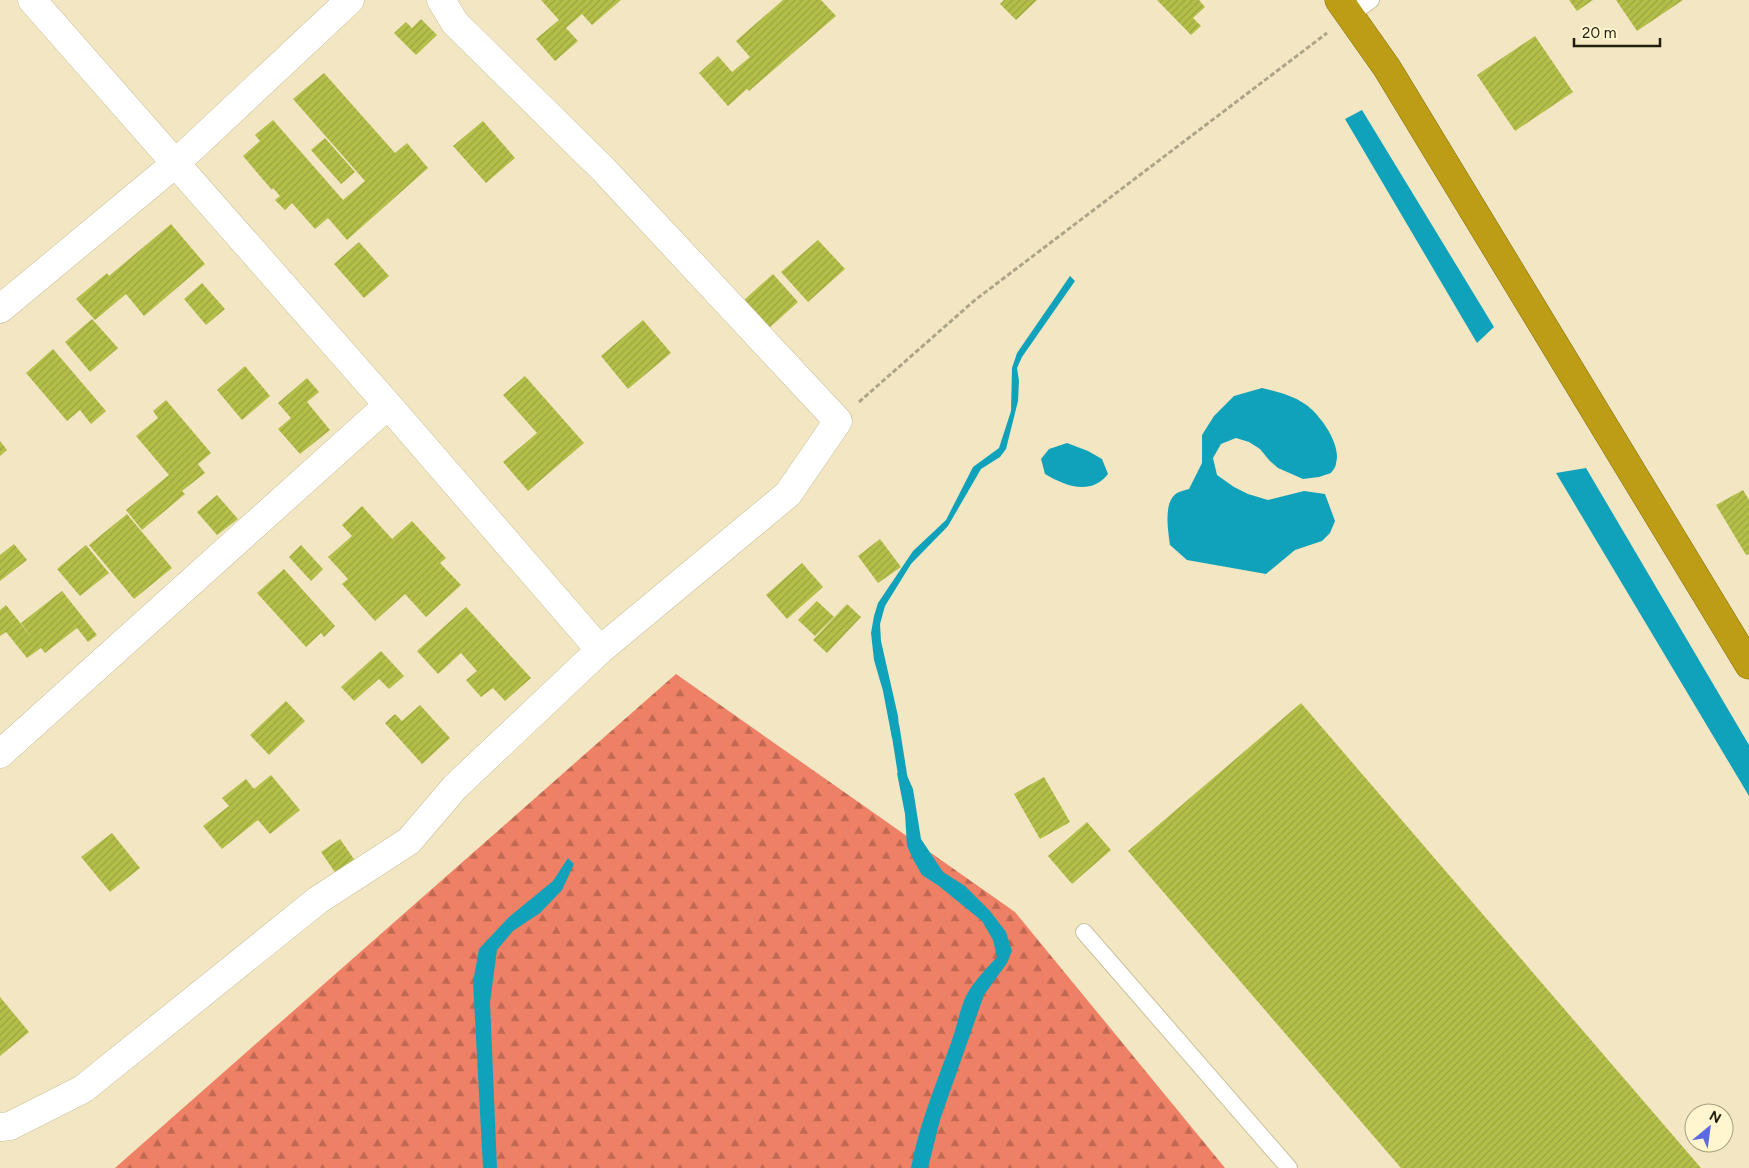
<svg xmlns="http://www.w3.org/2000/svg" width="1749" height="1168" font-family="Figtree,sans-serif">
<defs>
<pattern id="forest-firs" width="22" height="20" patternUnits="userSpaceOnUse" patternTransform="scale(1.25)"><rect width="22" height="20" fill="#ee8065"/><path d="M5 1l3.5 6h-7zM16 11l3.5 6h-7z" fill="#c06852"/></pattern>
<pattern id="building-hatch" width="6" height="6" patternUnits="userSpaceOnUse" patternTransform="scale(1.25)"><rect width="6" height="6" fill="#b4bf4a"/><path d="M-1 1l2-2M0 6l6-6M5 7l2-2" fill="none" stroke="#9aa440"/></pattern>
</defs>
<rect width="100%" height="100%" fill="#f2e7c2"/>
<path fill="url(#forest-firs)" d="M676,674L1015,912L1225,1168H115Z"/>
<path fill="#11a2bb" d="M1362,110L1494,327L1477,343L1345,119Z
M1070,276L1075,281L1022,357L1017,368L1019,381L1018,401L1006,449L1000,457L981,469L948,526L911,564L885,606L880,624L881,641L898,716L900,738H892L883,691L874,660L871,633L874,616L878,603L913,551L946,520L973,467L999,448L1011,411L1012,368L1017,353Z
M1262,388C1278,392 1292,395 1305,404C1320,414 1342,445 1336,463C1336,467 1333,470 1331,473L1319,477L1303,479L1278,468L1269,460L1260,449L1249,442L1236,438L1221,444L1213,458L1217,475L1234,487L1248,494L1268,500L1304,491L1325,494L1335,521L1330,533L1322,541L1295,550L1266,574L1187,560L1170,545C1168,530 1163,502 1177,493C1180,491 1186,490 1189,489L1202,463V435L1214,416L1234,396Z
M1067,443L1088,451L1102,459L1108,474C1091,496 1065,486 1045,474L1041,459L1049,449Z
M1586,468L1749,745V796L1556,473Z
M905,771L913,789L921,839L943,872L965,886L990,911L1006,932L1012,951L1007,963L984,995L940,1120L928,1168H911C919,1124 937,1082 952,1040C957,1026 960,1009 966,996C974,981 986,969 997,957L993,940L982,921L939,886L922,875L914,861L907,846L905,814L897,773Z
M568,858L574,864L562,890L540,913L513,931L497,950L490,1002L497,1168H483L473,982L479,949L509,917L553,881Z"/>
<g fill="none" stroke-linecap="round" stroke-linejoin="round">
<path stroke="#11a2bb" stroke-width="9" d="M895,727L904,784"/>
</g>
<path fill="url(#building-hatch)" d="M541,0H621L592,25L582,14L566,28L578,41L555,61L536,39L559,20Z
M783,0H821L836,16L749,91L747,89L728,106L699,73L718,56L732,72L750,57L736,41Z
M1004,0H1037L1016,20L1000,4Z
M1157,0H1199L1205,7L1193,18L1201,26L1191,35Z
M1569,0H1593L1577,11Z
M1616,0H1683L1637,31Z
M421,19L437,35L416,55L394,33L406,22L412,28Z
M1535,36L1573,92L1515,131L1477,75Z
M324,73L395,153L407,143L428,168L347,240L328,218L315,229L292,203L285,210L275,200L280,196L273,188L272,190L243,156L260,141L255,135L273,120L343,200L365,181L293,99Z
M483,121L515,158L486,183L453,146Z
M325,138L355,172L341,184L311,150Z
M171,224L205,264L144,316L126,294L95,320L76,299L107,273L109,276Z
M818,240L845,269L808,302L781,272Z
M359,242L389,276L364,298L334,264Z
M773,274L798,302L768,329L743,301Z
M202,283L225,309L206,325L184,299Z
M92,319L118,348L90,372L65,342Z
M643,320L671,353L628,389L601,356Z
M53,349L106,411L91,424L80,410L67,421L26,373Z
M245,366L270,396L242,420L217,390Z
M525,376L584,443L528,491L503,462L537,433L503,395Z
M307,378L319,392L307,402L330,430L300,454L278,429L291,418L278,403Z
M166,400L211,453L198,464L205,473L182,491L185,494L142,530L126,510L169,475L136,436L158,418L153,411Z
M0,441L7,450L0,456Z
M1743,490L1749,500V554L1746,555L1716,505Z
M217,495L238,519L217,535L197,512Z
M362,506L392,539L371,558L412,521L446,558L440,563L461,585L426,617L405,594L375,621L342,584L348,579L328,557L352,536L342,525Z
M127,514L172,568L134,599L89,545Z
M880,539L901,567L878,583L858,556Z
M14,544L27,560L0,581V555Z
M86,545L109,573L80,596L57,569Z
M301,545L323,569L311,581L289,557Z
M802,563L823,587L787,619L766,595Z
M284,569L335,626L324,637L321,633L306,647L257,593Z
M62,591L97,635L88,642L77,628L45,653L41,648L27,658L6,632L0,636V610L6,605L33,639L21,623Z
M817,601L834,617L815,636L798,620Z
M847,604L861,617L827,653L813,640Z
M466,607L531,678L505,701L493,688L481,697L466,680L477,671L461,653L438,674L417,651Z
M381,651L404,676L389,689L379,679L354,701L341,687Z
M286,701L305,721L269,755L250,735Z
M1301,703L1701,1168H1401L1128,851Z
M420,705L450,738L422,764L385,723L395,714L402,721Z
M271,775L300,810L270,834L258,820L222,849L203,826L229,806L222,798L246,779L254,789Z
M1044,777L1070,822L1040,839L1014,794Z
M1087,822L1111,850L1072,884L1048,856Z
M112,833L140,868L110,892L81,857Z
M340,839L358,865L339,878L321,852Z
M0,997L29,1032L0,1056Z"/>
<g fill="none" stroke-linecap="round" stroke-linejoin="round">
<g stroke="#cac09b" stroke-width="18">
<path id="lane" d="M1350,15L1371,0
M1084,932L1289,1168"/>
</g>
<g stroke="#cac09b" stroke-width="29">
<path id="street" d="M32,0L388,405L600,650
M0,309L176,163L350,0
M0,754L388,405
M0,1127L10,1126L83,1089L318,900L409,841L455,787L600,650L788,494L838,421L604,170L455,23L441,0"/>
</g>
<g stroke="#867013" stroke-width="29">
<path id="highway" d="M1339,0L1387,68L1749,665"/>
</g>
<path stroke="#aea588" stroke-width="3" stroke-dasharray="5 2.5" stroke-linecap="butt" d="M859,402L975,300L1327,33"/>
<use href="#lane" stroke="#fff" stroke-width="16"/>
<use href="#street" stroke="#fff" stroke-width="28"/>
<use href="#highway" stroke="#bc9d15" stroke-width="28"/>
</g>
<g transform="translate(1709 1128) rotate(29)"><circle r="24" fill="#fff5cf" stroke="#a69f82"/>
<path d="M0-4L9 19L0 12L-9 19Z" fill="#5c69e1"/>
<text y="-8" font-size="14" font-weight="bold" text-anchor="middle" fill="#211d0f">N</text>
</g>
<path d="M1574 38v8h86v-8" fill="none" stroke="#211d0f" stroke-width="2.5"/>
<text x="1582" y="38" font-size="15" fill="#211d0f" stroke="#fff5cf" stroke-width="4" paint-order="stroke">20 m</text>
</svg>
